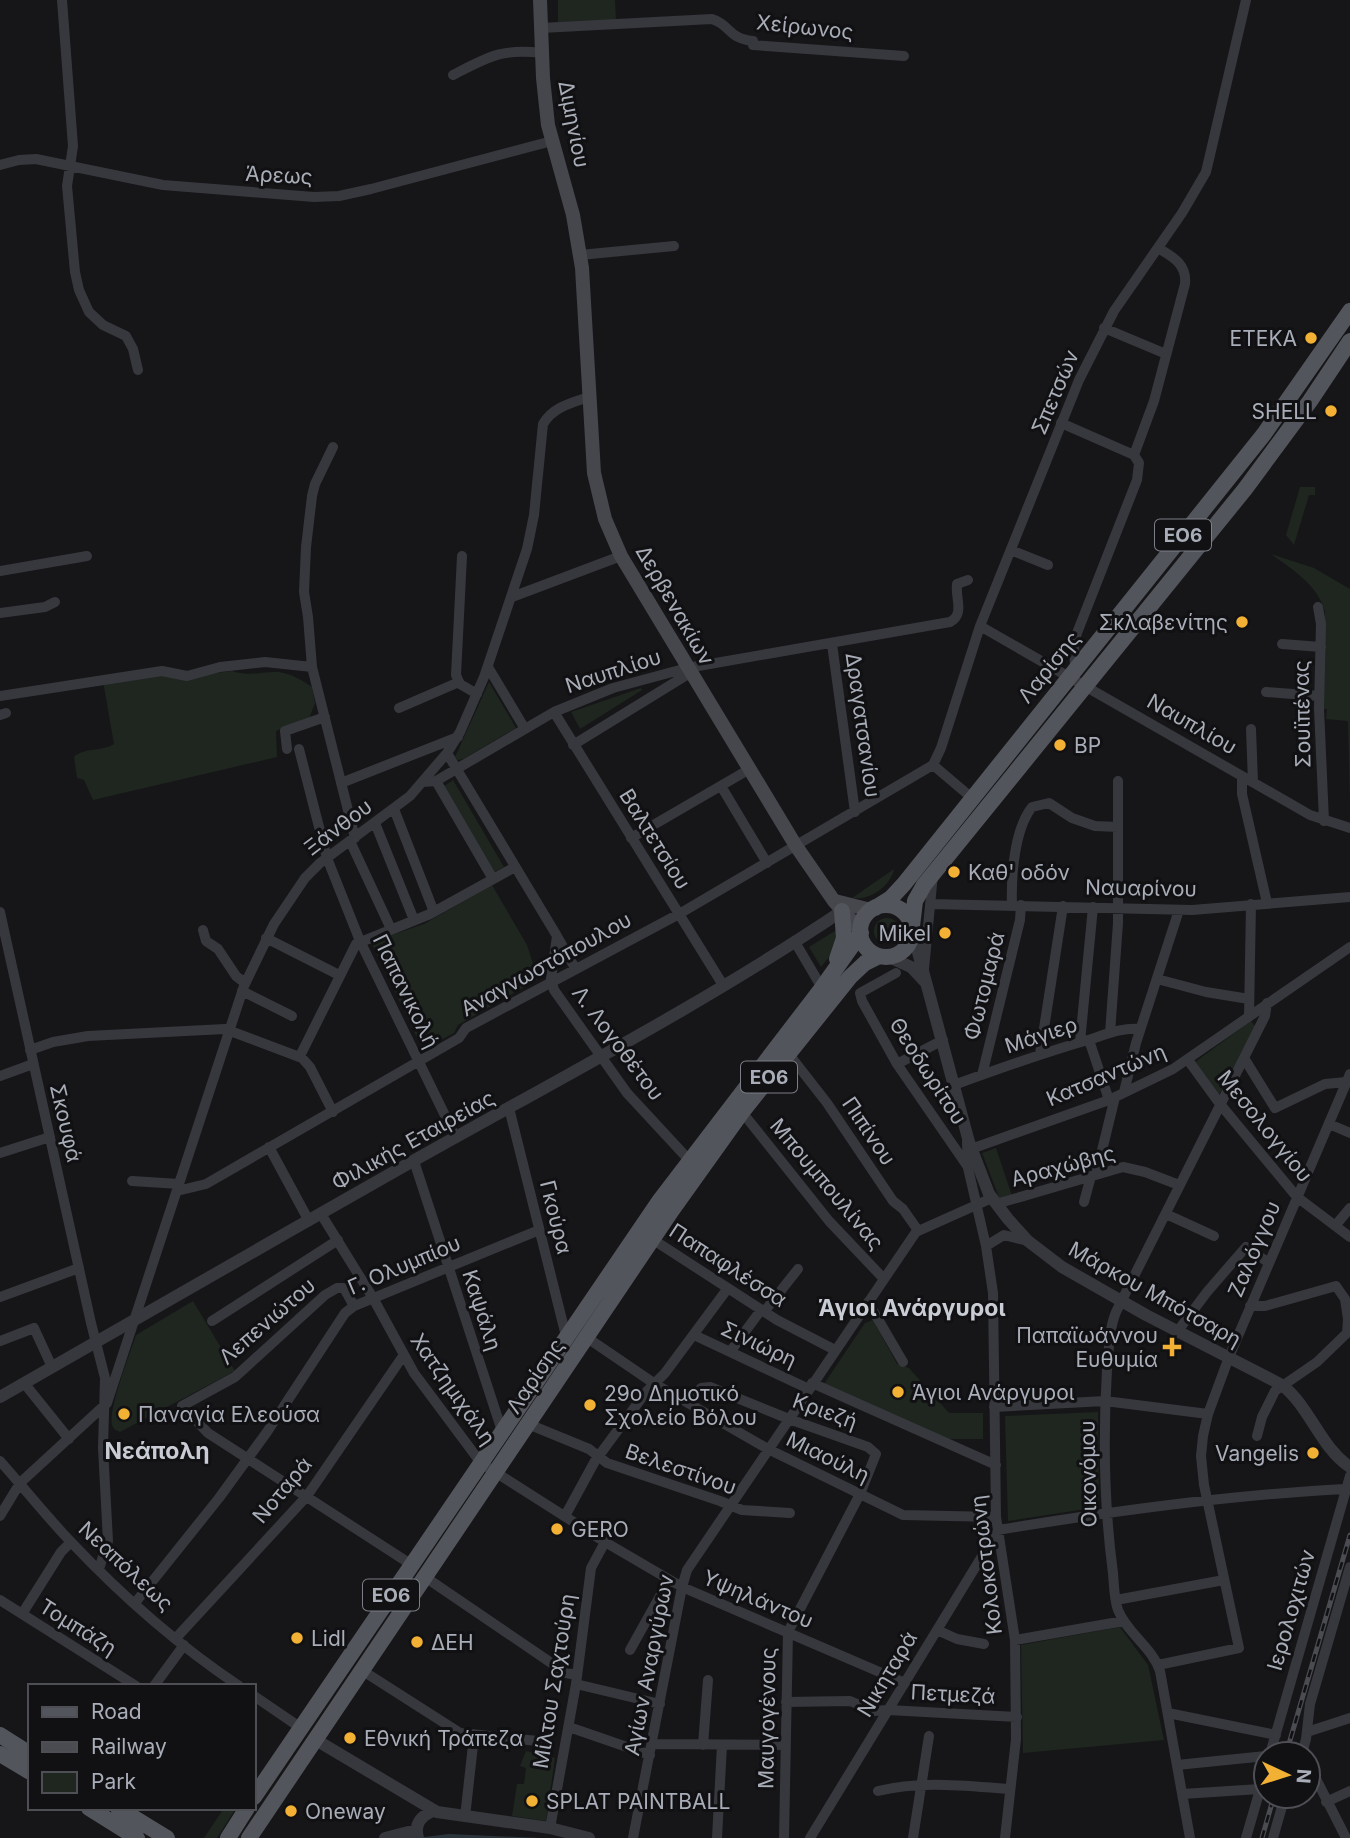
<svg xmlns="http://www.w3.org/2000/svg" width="1350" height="1838" font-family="Inter,sans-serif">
<rect width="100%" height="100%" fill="#161618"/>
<path fill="#1e261f" d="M558,0H615L616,21L558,22Z
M1300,487H1315V495H1309L1294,545L1286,535Z
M1271,554L1314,568L1350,589V802L1348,721L1326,719L1327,709H1323L1325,612C1318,585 1293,570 1271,554Z
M232,671C249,677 262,671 279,672C292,674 302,680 312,687L315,703L309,719L276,731L277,757L93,800L84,780L77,778L74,757C84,747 102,752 114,744L103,681L151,674H209Z
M489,682L516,728L463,759L458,760L455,757Z
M641,688L642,690L580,729L571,712Z
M453,780L504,867L493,873L443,787Z
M894,869C891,885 871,901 852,898Z
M492,885L527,945L538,979L458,1025L454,1033L423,1050L371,942L424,924Z
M874 931a13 13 0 1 1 26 0a13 13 0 1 1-26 0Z
M838,929L834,951L821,967L809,947Z
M1251,1021L1255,1026L1219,1095L1195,1062Z
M996,1148L1012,1196L1000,1200L982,1153Z
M193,1301L235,1371L120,1432C116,1430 114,1430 112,1425C108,1410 130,1353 136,1335Z
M873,1320L897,1364L909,1368L949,1413H983V1439H945L824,1384L865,1323Z
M1098,1412L1099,1507L1008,1521L1005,1416Z
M1120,1627L1148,1665L1164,1740L1023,1753L1021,1645Z
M526,1751L555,1758L546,1821L512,1816L517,1784H524L526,1768L520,1766Z
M231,1808H236L217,1838H204L222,1811Z"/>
<path fill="#2c353c" d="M449,1834L541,1838H416Z"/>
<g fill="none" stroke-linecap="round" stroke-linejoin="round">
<path stroke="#37383d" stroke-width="10" d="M62,0L73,146L67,186L75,272L79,290L89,312L103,325L126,336L133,349L138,370
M541,28L712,19C731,25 727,38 753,41V45L904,56
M453,75C488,57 502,48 542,53
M0,165L19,160L36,159L163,185L314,197L339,196L371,189L552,141
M580,255L674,246
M1104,328L1166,354
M1061,423L1134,455L1139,463L1137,480L1077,633L1074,644L1075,667
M333,447L315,484L312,496L306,547L304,592L308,617L312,667L355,838
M1134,455L1154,401L1185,284C1187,264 1173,257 1158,248
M1011,550L1048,565
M462,556L456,675L460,684L477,694
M0,571L87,556
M512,597L621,556
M1318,607L1321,624L1319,708L1324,821
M0,613L45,607L55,602
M980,626L1310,815L1350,828
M832,644L855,812
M1282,644L1321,647
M488,667L525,729
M1266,692L1319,696
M0,696L162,671L187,676L220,667L265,662L312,667
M399,708L459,682
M554,712L723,985
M0,715L6,713
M1251,729L1253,782
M573,745L690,673
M287,749L285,731L325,717
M299,749L327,858L360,941L456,1138
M447,753L557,936L551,979L554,990L627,1093L689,1160
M933,765L972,798
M1242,776V794L1267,903
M436,781L493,879
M423,782L436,781L554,712L613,688L687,668L950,622C965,614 955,598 957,584L968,580
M341,783L458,737
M721,786L767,863
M394,809L434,912
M375,823L414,920
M631,838L748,770
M350,841L391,929
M930,904L1192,910L1350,897
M1012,906C1011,877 1014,830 1032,807L1049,803L1072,818L1095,826L1118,827
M0,912L91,1323L105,1378L103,1448L108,1541L99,1569
M203,930L206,941L218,949L236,976L245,983
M266,938L339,975
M558,938L575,968
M795,942L822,988
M924,969L933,874
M896,973L860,993L862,1001L897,1064L968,1167
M1157,979L1206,992L1249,999
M242,991L292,1016
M1249,1016L1251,904
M1110,1033L1118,923V781
M1089,1040L1109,1100
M1080,1042L1093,907
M30,1050L53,1042L88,1036L225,1029L302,1058L310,1067L333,1112
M788,1053L827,1103L893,1201L903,1209L917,1229
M1040,1054L1063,906
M300,1056L356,944L430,914L515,867
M1244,1058L1275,1108L1325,1084L1346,1082
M1188,1060L1220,1104L1297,1197L1350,1237
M897,1064L943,1040
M982,1075L1020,920L1021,905
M0,1076L33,1064
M954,1085C998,1069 1042,1053 1088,1040C1104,1035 1123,1027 1140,1029
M1124,1092L1136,1043L1179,910
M509,1108L566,1336
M742,1112L829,1221L884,1279
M1329,1124L1350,1133
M967,1142L968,1168L986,1246L993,1293L996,1517L1015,1640L1016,1739L1005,1838
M269,1147L309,1221
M971,1149L1109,1100L1173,1069L1350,947
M0,1153L50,1137
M414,1161L502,1431
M1096,1175L1115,1097
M132,1181L179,1184
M177,1191L206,1184L459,1038L466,1028L679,914L933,765L941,748L980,626L1079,380L1114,311L1182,213L1206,172L1246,0
M1084,1202L1091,1176
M996,1204L1123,1167L1145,1172L1179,1185
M321,1214L373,1298L414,1373L481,1463L605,1542L682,1587L905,1683
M1166,1214L1214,1236
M1335,1226L1350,1208
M649,1237L777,1320L835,1350
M986,1246L1004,1235L1028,1241
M0,1297L79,1268
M868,1302L903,1362
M354,1306L344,1288H337L325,1295L235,1377L182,1406L208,1433L412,1565
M1250,1306H1265L1336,1286L1345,1299L1348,1319L1347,1333L1317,1362L1275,1391L1262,1417L1257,1436
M764,1312L798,1269
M212,1321L338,1240
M1177,1332L1207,1292L1246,1247L1269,1263
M694,1335L809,1389
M586,1337L655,1384L768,1449L903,1515L996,1517
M0,1341L34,1328L52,1367
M730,1352L761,1310
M24,1383L69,1439
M812,1383L996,1465
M691,1403L701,1388L710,1387L789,1419L868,1447L876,1454L860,1494L788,1632L784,1838
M994,1407L1105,1401L1208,1414
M528,1424L589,1449L607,1463L720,1501L742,1510L790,1513
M0,1461C24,1488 46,1516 71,1542C121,1595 178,1645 239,1686
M0,1516L20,1483L107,1403L244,986L274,924L305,878L320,863L410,796L447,753L460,732L484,677L527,549L534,515L543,424C553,407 571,403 589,397
M565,1516L595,1461L646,1392L665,1373L728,1288
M425,1577L566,1673L577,1675
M0,1600L136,1686
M1116,1600L1224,1580
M135,1603L219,1498L267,1432L345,1313L354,1306L539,1230
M22,1614L61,1552L71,1542
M937,1630L957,1639L984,1644
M176,1638L307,1496L403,1356
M1015,1640L1124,1621
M630,1650L669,1580
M1158,1665L1239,1648L1204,1485L1201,1456L1203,1436L1208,1414L1229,1357L1350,1074
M363,1671L460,1733L538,1741
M576,1684L660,1704
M154,1686L184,1645
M254,1696L301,1728
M786,1702L850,1701L874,1711L888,1710L1017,1717
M1168,1713L1276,1735
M569,1727L650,1755
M1307,1732L1350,1718
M652,1744L786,1745
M703,1745L708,1680
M1270,1754L1350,1476
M1302,1754L1306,1739L1310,1704L1350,1567
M1308,1763L1346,1838
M1177,1765L1266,1756
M878,1791C922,1780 966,1786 1010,1789
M1182,1794L1260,1789
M1326,1802L1350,1791
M465,1817L474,1736
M550,1828L576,1684L591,1568L605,1542
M633,1838L682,1587L687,1570L916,1232L992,1198
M717,1838L722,1745
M810,1838L998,1530C1113,1511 1228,1495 1345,1489
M913,1838L929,1736
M1190,1838L1160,1671C1152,1647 1127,1633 1118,1610C1114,1599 1114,1585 1113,1573C1104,1506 1103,1437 1107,1369C1109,1350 1109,1329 1116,1312L1265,1016L1267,1003
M1246,1838L1266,1769
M1273,1838L1285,1796"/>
<path stroke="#37383d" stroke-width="12" d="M912,930L969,1142L989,1194L1008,1219L1028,1241L1062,1267L1146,1315L1282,1385C1310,1407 1320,1447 1350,1467
M889,957L911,967L926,983
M0,1397C138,1318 275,1239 413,1161C557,1080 705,1003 842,911
M316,1740L437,1812L550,1828L589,1838
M385,1838L416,1830
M418,1838C414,1824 421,1816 433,1811"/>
<path stroke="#45474d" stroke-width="14" d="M540,0L543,78L548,125L573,215L582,268L594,473L605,519L621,556L796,846L834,901L860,930
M835,901L871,910"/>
<path stroke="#53555c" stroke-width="16" d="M860 931a26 26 0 1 1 52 0a26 26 0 1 1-52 0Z
M875,908L891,898L904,884L1264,434L1350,311
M912,926L915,901L924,885L1245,489L1310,401L1350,341
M837,959L844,938L842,911
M0,1735L30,1754
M0,1754L30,1772
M254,1797L660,1200L822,988L861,933
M89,1808L137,1838
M118,1808L167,1838
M228,1838L247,1808
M249,1838L672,1210L742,1112L850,977L865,963L879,956"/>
<g stroke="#4a4c52" stroke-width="5">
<path id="rail" d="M1286,1754L1350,1535
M1262,1838L1274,1796"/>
</g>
<use href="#rail" stroke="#111113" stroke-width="2.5" stroke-dasharray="8" stroke-linecap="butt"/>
</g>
<g fill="#f2b134" stroke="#111113" stroke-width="2.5">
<circle cx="1311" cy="338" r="7"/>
<circle cx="1331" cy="411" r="7"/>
<circle cx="1242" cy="622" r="7"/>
<circle cx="1060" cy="745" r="7"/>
<circle cx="954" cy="872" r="7"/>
<circle cx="945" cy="933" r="7"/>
<path d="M1168.5 1336.5h7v7h7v7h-7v7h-7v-7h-7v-7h7z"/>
<circle cx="898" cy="1392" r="7"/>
<circle cx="590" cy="1405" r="7"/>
<circle cx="124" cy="1414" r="7"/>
<circle cx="1313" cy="1453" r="7"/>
<circle cx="557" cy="1529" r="7"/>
<circle cx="297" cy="1638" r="7"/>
<circle cx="417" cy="1642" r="7"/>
<circle cx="350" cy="1738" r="7"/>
<circle cx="532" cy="1801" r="7"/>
<circle cx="291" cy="1811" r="7"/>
</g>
<g text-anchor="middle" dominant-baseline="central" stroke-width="6" stroke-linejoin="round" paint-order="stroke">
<g fill="#111113" stroke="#7b7e86" stroke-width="2">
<rect x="1155" y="519.5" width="56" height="31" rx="5"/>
<rect x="741" y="1061.5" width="56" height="31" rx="5"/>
<rect x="363" y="1579.5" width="56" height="31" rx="5"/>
</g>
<g font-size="19" font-weight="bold" fill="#a8adb8">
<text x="1183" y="535">ΕΟ6</text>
<text x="769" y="1077">ΕΟ6</text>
<text x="391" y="1595">ΕΟ6</text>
</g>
<g font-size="21" fill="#a8adb8" stroke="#111113">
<text transform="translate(805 27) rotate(6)">Χείρωνος</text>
<text transform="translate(574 124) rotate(79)">Διμηνίου</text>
<text transform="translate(279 175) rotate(3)">Άρεως</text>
<text transform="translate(1055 392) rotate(-67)">Σπετσών</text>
<text transform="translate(675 605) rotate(60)">Δερβενακίων</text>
<text transform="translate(1049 667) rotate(-51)">Λαρίσης</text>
<text transform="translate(613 671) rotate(-18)">Ναυπλίου</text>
<text transform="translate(1302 714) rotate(-91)">Σουϊπένας</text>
<text transform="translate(1192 724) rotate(30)">Ναυπλίου</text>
<text transform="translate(863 725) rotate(82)">Δραγατσανίου</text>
<text transform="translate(338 827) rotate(-37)">Ξάνθου</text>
<text transform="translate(655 839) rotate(58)">Βαλτετσίου</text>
<text transform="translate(1141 888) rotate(1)">Ναυαρίνου</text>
<text transform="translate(546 964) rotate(-29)">Αναγνωστόπουλου</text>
<text transform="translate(984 986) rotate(-76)">Φωτομαρά</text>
<text transform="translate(406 991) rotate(64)">Παπανικολή</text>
<text transform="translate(1041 1035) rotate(-18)">Μάγιερ</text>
<text transform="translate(618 1043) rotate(53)">Λ. Λογοθέτου</text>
<text transform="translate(928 1071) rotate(57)">Θεοδωρίτου</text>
<text transform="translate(1106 1075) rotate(-23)">Κατσαντώνη</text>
<text transform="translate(66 1123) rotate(77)">Σκουφά</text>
<text transform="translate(1265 1126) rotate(51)">Μεσολογγίου</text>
<text transform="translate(869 1131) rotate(56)">Πιπίνου</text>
<text transform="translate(413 1140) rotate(-29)">Φιλικής Εταιρείας</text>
<text transform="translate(1063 1166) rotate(-15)">Αραχώβης</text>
<text transform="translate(827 1184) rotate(50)">Μπουμπουλίνας</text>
<text transform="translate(556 1217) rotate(76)">Γκούρα</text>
<text transform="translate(1254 1249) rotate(-67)">Ζαλόγγου</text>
<text transform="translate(404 1265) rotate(-23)">Γ. Ολυμπίου</text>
<text transform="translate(728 1265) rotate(33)">Παπαφλέσσα</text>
<text transform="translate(1155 1294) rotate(29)">Μάρκου Μπότσαρη</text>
<text transform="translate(482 1310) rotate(72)">Καψάλη</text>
<text transform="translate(267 1321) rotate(-41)">Λεπενιώτου</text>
<text transform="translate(759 1344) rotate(25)">Σινιώρη</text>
<text transform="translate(535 1376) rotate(-56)">Λαρίσης</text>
<text transform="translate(453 1389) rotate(55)">Χατζημιχάλη</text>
<text transform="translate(825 1411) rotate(20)">Κριεζή</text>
<text transform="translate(828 1457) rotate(26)">Μιαούλη</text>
<text transform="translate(681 1469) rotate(19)">Βελεστίνου</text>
<text transform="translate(1088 1474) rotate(-91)">Οικονόμου</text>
<text transform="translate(282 1490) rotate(-50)">Νοταρά</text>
<text transform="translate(986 1565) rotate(-97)">Κολοκοτρώνη</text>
<text transform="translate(126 1566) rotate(43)">Νεαπόλεως</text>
<text transform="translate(758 1599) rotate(23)">Υψηλάντου</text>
<text transform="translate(1291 1610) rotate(-74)">Ιερολοχιτών</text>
<text transform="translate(78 1627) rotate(32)">Τομπάζη</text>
<text transform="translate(649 1665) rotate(-79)">Αγίων Αναργύρων</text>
<text transform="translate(887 1674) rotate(-59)">Νικηταρά</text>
<text transform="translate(554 1681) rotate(-81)">Μίλτου Σαχτούρη</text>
<text transform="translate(953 1694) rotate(3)">Πετμεζά</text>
<text transform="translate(767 1718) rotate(-89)">Μαυγογένους</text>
</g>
<g font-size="21" fill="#a8adb8" stroke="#111113" text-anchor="start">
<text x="1297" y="338" text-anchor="end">ΕΤΕΚΑ</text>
<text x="1317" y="411" text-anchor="end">SHELL</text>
<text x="1228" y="622" text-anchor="end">Σκλαβενίτης</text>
<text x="1074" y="745">BP</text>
<text x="968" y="872">Καθ' οδόν</text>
<text x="931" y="933" text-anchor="end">Mikel</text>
<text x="1158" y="1335" text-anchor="end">Παπαϊωάννου<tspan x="1158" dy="24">Ευθυμία</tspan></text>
<text x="912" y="1392">Άγιοι Ανάργυροι</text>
<text x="604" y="1393">29ο Δημοτικό<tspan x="604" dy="24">Σχολείο Βόλου</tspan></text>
<text x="138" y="1414">Παναγία Ελεούσα</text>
<text x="1299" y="1453" text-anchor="end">Vangelis</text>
<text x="571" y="1529">GERO</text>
<text x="311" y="1638">Lidl</text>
<text x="431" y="1642">ΔΕΗ</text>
<text x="364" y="1738">Εθνική Τράπεζα</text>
<text x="546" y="1801">SPLAT PAINTBALL</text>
<text x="305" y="1811">Oneway</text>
</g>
<g font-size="23" font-weight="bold" fill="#c9ccd4" stroke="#111113">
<text x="912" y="1308">Άγιοι Ανάργυροι</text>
<text x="157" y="1451">Νεάπολη</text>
</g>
</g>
<rect x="28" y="1684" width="228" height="126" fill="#111113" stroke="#4d4f55" stroke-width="2"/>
<rect x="42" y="1707" width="35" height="10" fill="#53555c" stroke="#4d4f55" stroke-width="2"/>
<text x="91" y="1719" font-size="21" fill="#a8adb8">Road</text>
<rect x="42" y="1742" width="35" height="10" fill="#4a4c52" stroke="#4d4f55" stroke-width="2"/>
<text x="91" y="1754" font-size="21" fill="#a8adb8">Railway</text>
<rect x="42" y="1772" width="35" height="21" fill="#1e261f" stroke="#4d4f55" stroke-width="2"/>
<text x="91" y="1789" font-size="21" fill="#a8adb8">Park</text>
<g transform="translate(1287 1775) rotate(94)"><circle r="33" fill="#111113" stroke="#4d4f55" stroke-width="2"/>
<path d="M0-5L12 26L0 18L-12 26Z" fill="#f2b134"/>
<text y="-10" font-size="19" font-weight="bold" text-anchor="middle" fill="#a8adb8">N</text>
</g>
</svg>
